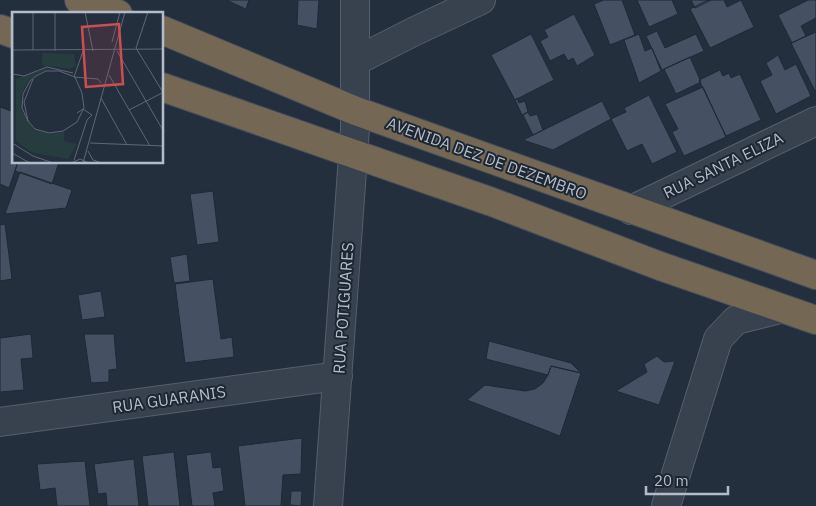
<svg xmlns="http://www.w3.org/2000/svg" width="816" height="506" font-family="'IBM Plex Sans',sans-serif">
<rect width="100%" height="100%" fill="#242f3e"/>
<path fill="#455162" stroke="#1f2835" d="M226,0H249L246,9Z
M298,0H319L317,29L297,25Z
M604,0H622L635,35L610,45L594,4Z
M637,0H672L678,14L649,27Z
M691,0H711L695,8Z
M708,0H724L727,7L741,0L754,27L710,48L690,9Z
M808,0H816V18L801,26L806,36L792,43L778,15Z
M574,14L595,55L577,66L573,58L568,61L564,54L550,61L540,41L548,37L544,30Z
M657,31L665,48L696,34L704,51L662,70L646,36Z
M816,32V91H815L791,43Z
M531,34L554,80L515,100L491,55Z
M639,34L645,51L652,48L661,71L639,83L624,40Z
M778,55L785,70L796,64L811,96L776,114L760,81L772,75L766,63Z
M690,57L701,82L676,94L664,69Z
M720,70L723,76L729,73L731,78L740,74L761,120L726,136L699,80Z
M703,87L726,137L684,156L672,132L678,129L665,104Z
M649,95L677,152L652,164L642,144L627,151L611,119L626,112L624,108Z
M517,98L519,103L525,101L528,112L522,115L515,100Z
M602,101L611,119L553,150L523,140Z
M0,107L14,112V162H18L9,188L0,184Z
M528,112L530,116L537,114L543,130L533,135L523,115Z
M18,162H59L52,184L15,171Z
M20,172L72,190L66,208L5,214Z
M213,191L219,242L197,245L190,194Z
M5,224L12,279L0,281V225Z
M187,254L190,281L174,283L170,257Z
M213,279L221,339L232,337L234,357L185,363L175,284Z
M101,291L105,317L82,320L78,295Z
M31,334L33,358L21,359L24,390L0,392V338Z
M84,334H114L117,369L109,370V382L91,383Z
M489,341L571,363L581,373L551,366L548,375L486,359Z
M657,356L664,362L675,361L659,405L616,391L647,372L644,364Z
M551,366L581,373L560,436L467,400L485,385L525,391L535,389L543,383L548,375Z
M302,438L301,474L283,475L281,506H245L238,446Z
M174,452L180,506H148L142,456Z
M211,452L213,468L221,467L224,491L213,493L215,506H192L186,455Z
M134,459L139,506H107L106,493L98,494L94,464Z
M85,461L90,506H57L55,488L40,490L37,464Z
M291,491H302L301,506L290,505Z"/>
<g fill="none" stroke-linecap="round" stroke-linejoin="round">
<g stroke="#565f6c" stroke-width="30">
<path id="minor" d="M356,61L413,32L481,0
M631,210L816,121
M0,422L338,376
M328,506L355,128V0
M666,506L718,339L736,320L780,309"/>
</g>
<g stroke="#434c59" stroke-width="30">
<path id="highway" d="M79,0L118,14
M0,29L14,34
M162,30L356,111L816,275
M162,87L492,202L660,266L816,320"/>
</g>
<use href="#minor" stroke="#38414e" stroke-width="28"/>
<use href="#highway" stroke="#746855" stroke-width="28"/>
</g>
<g text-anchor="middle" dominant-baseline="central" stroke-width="4" stroke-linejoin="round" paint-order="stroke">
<g font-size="16" fill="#b4bcc9" stroke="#1d2633">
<text transform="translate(487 158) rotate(20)">AVENIDA DEZ DE DEZEMBRO</text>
<text transform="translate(723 165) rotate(-26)">RUA SANTA ELIZA</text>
<text transform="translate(343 308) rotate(-86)">RUA POTIGUARES</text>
<text transform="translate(169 399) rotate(-8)">RUA GUARANIS</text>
</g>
</g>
<g transform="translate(12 12)">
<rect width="151" height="151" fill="#242f3e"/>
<path d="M30,41L62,42L64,54L58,57L30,53ZM32,57H41L29,60L16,69L9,83L10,99L21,116L37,122L52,120V129L65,132L56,147L21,141L4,129V67Z" fill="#263c3f"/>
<path fill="none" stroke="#5e6776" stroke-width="1" d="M43,0V39M73,0L81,39M136,0L124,36L152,82M100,30L108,0M1,38L152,37M21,38V0M71,39L62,65L86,67L89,71M105,39L152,120M1,62L12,64L35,55L61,61M97,63L138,134M89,86L115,133M117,98L150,81M65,101L71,97L80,103M16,109L10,96L11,82L18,69L24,64L34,59H47L63,65L70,81L72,96L65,110L51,119L37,121L23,117L16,109L12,90L21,67M0,131L21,144L41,151M78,131L152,134M76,139L81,148L90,151M0,141L18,151M62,148L75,108L80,103M1,151V0M59,151L68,147L77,151M71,151L113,0"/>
<path fill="#ce4d50" fill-opacity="0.15" stroke="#ce4d50" stroke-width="2.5" d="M107,12L111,72L74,75L70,15Z"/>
<rect width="151" height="151" fill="none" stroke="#b4bcc9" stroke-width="2.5"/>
</g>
<path d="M646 486v8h82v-8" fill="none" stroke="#b4bcc9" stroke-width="2.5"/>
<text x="654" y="486" font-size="15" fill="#b4bcc9" stroke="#1d2633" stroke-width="4" paint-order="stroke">20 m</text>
</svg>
